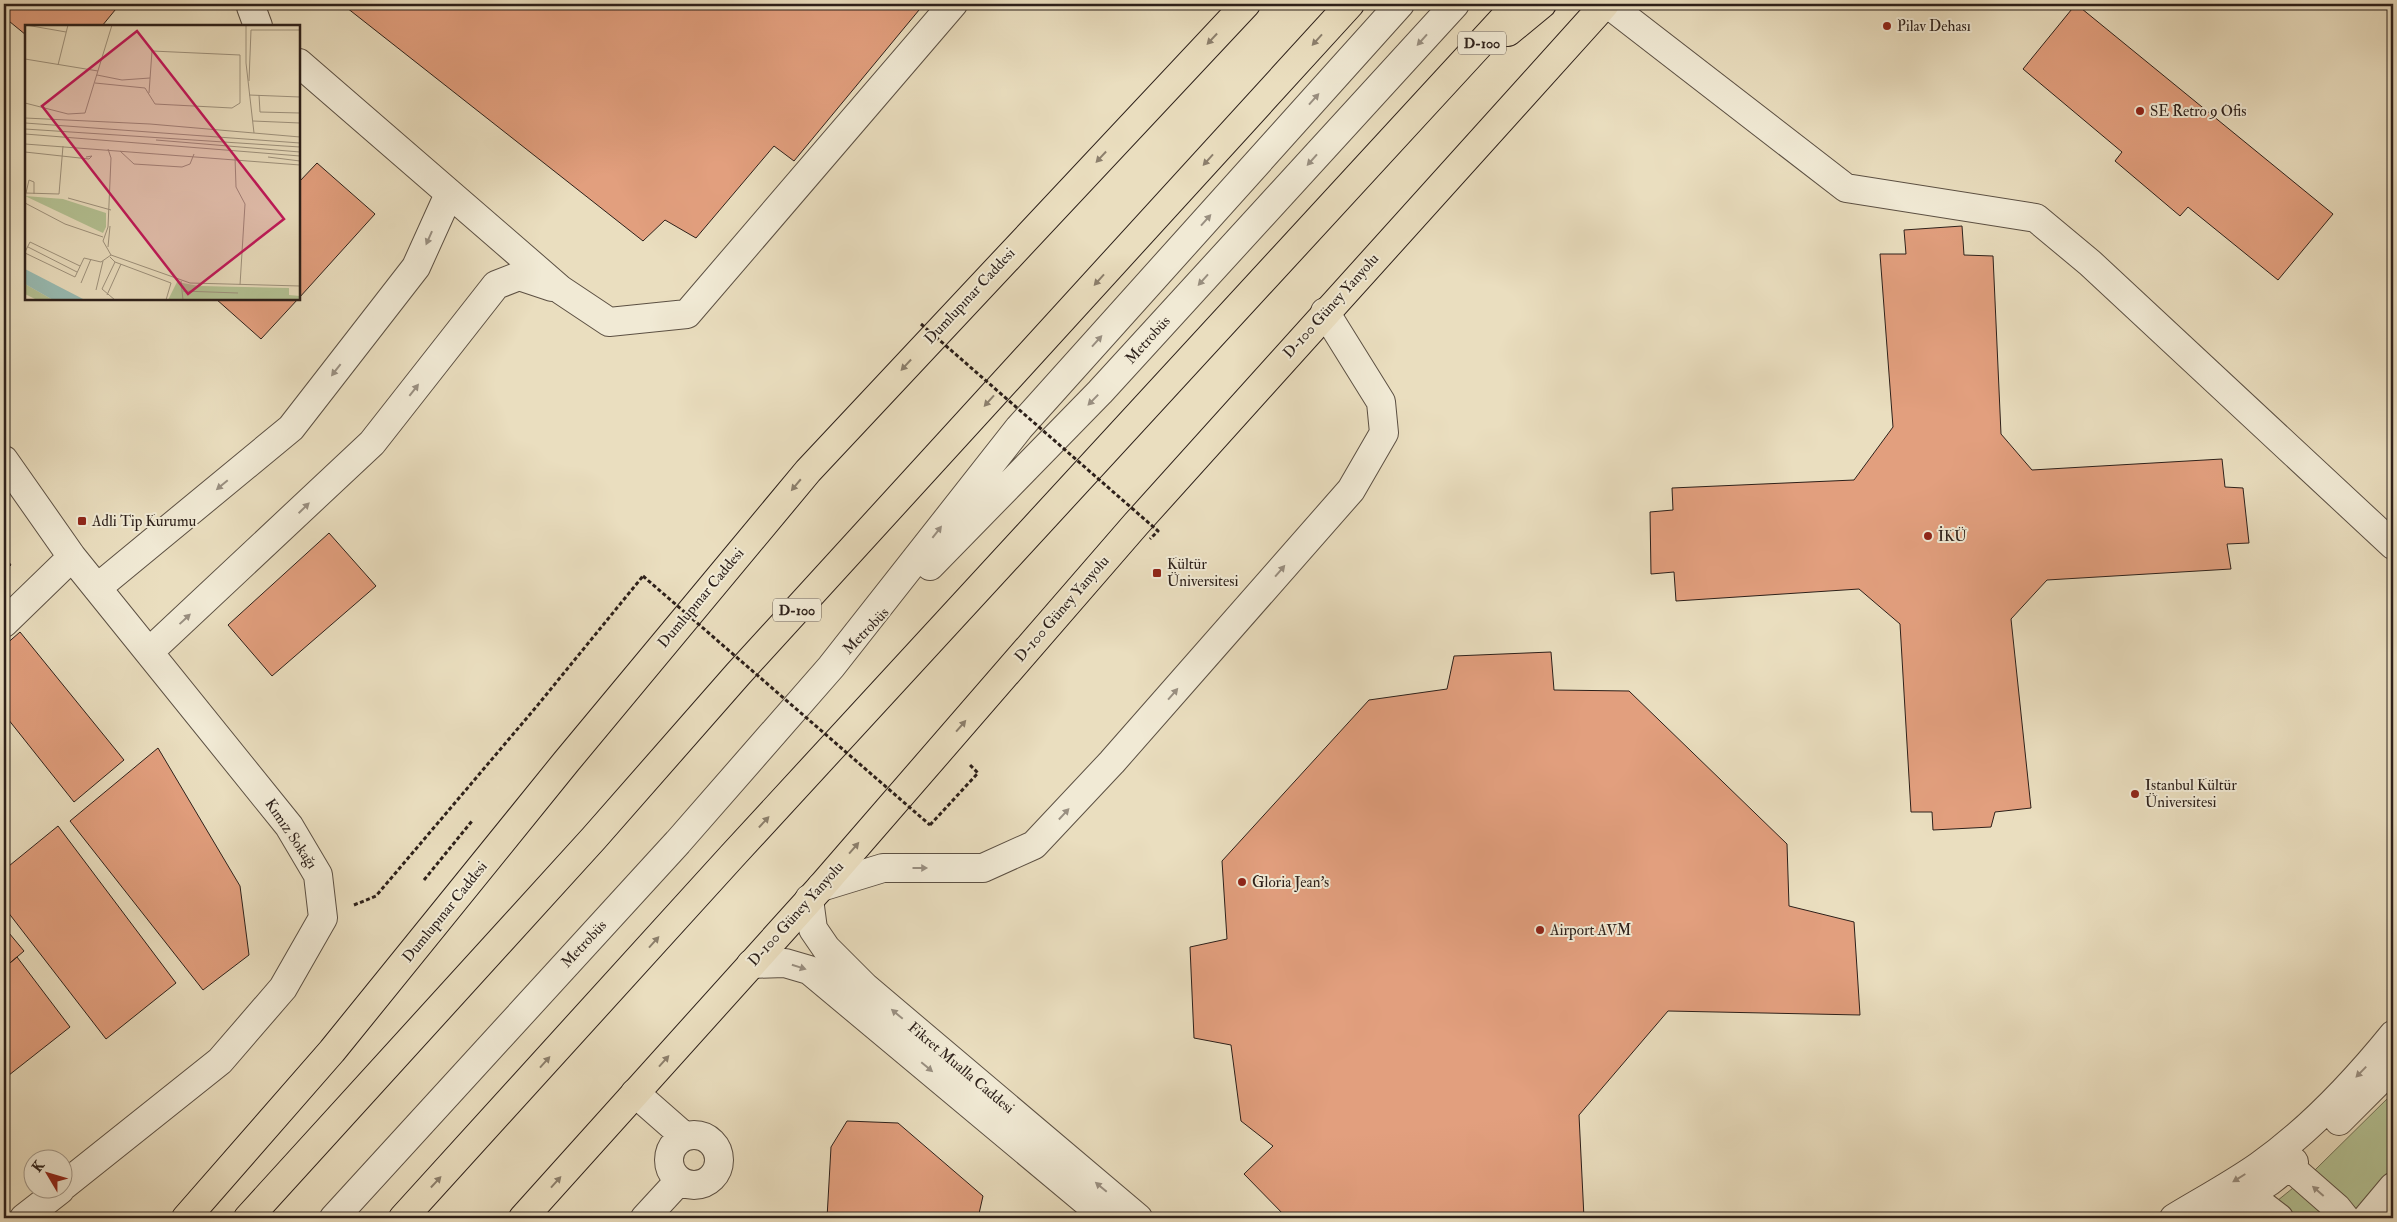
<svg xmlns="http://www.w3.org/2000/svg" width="2397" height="1222" font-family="'IM FELL Double Pica',serif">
<rect width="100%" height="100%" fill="#eadebf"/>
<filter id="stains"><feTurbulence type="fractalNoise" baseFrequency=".004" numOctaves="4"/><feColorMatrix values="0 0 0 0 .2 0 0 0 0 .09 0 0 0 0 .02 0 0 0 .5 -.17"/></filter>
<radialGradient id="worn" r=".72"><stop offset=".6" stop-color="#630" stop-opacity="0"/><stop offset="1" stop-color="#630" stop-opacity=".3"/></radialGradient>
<path fill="#b4c294" stroke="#707157" d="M2393,1093V1218H2256L2314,1171Z"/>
<path fill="#e29f7e" stroke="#2d201a" d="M4,4H120L102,26H26V35L4,17Z
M342,4H924L794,161L774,146L696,238L665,220L643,241Z
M2076,4L2333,214L2278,280L2188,207L2180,216L2115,161L2122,152L2023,69Z
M317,163L375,214L299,298V182Z
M1962,226L1964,255L1993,256L2001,434L2032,470L2222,459L2225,487L2243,488L2249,543L2227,544L2231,569L2047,580L2011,619L2031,808L1995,812L1991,827L1933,830L1932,812H1911L1900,624L1859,589L1676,601L1674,572L1651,574L1650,512L1673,510L1672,488L1854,480L1893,427L1880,254H1906L1904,230Z
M216,299H298L261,339Z
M329,533L376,586L272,676L228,625Z
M4,555L11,565L4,571Z
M20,632L124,760L74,802L4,714V646Z
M1551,652L1554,690L1629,691L1787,844L1789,906L1854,922L1860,1015L1668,1011L1579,1115L1584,1218H1287L1244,1174L1273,1146L1241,1121L1231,1045L1194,1038L1190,947L1227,939L1222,861L1369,700L1447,689L1454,656Z
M158,748L240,886L249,955L203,990L70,821Z
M58,826L176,983L106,1039L4,907V870Z
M4,927L24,951L4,968Z
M17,957L70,1027L4,1079V968Z
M847,1121L898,1123L983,1196L978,1218H827L831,1147Z"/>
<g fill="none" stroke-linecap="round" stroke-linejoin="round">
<g stroke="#5c5043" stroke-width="30">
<path id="minor" d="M253,4L251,7L258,26
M1608,4L1846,188L2036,218L2090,263L2393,545
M299,63L561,290L609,322L687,314L953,4
M4,460L72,557L289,826L318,875L323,918L283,988L220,1061L62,1187
M930,566L1100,392L1455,4
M97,588L291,428L416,267L449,194
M4,623L72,557
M149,652L372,443L496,285L519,276L552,287
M821,887L883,868H983L1034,845L1112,762L1351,490L1384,433L1381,402L1325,312
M809,899L813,929L826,948L865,987L1138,1218
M751,964L785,963L809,970L1106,1218
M635,1093L684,1136
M2339,1121L2393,1067
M669 1160a25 25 0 1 1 50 0a25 25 0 1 1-50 0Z
M2289,1166L2337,1208L2345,1218
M2249,1195L2279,1218
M24,1218L60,1190
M334,1218L678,842L831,667L1019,428L1400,4
M645,1218L679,1181
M2174,1218C2202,1201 2232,1185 2259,1166C2310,1130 2354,1083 2393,1035
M2214,1218L2270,1181L2294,1162
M2367,1218L2393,1187"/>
</g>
<g stroke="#2d201a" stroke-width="30">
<path id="major" d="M186,1218L332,1051L566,762L808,471L1246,4
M523,1218L821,887L1136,524L1605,4"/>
</g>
<g stroke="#2d201a" stroke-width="30">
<path id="highway" d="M1508,32L1542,4
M248,1218L594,838L738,674L1350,4
M403,1218L733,855L1517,4"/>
</g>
<path stroke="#2d201a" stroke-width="3" stroke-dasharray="4 2.5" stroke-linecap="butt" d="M930,825L978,773L970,765
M424,880L472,821
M354,905L376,896L537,706L643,576"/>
<use href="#minor" stroke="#f1ead5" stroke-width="28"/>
<use href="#major" stroke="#eadebf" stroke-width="28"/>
<use href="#highway" stroke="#eadebf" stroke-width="28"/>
<path stroke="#2d201a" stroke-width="3" stroke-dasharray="4 2.5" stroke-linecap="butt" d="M921,324L1158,531L1150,539
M643,576L930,825"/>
</g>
<defs><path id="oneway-solid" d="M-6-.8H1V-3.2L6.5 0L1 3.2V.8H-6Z" transform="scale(1.25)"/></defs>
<g fill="#8c7f6c">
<use href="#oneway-solid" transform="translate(1212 39) rotate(133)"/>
<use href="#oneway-solid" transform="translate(1317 40) rotate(132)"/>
<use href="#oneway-solid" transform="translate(1101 157) rotate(133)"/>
<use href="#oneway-solid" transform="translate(1208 160) rotate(132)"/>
<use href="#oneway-solid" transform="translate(1099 280) rotate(132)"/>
<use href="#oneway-solid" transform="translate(906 365) rotate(133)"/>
<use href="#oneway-solid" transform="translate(989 401) rotate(132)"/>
<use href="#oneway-solid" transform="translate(796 485) rotate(130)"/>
<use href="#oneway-solid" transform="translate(961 726) rotate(-49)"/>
<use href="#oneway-solid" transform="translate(764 822) rotate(-47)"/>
<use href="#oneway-solid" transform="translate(854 848) rotate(-49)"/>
<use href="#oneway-solid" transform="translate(654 942) rotate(-48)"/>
<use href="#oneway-solid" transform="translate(664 1061) rotate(-48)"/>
<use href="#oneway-solid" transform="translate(545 1062) rotate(-48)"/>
<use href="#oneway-solid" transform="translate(436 1182) rotate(-47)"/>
<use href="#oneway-solid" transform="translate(556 1182) rotate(-48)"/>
</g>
<g fill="#998f81">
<use href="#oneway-solid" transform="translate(1422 40) rotate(132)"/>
<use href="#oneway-solid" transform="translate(1314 99) rotate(-48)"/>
<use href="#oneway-solid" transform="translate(1312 160) rotate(132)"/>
<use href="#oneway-solid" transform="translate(1206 220) rotate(-48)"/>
<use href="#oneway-solid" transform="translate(429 238) rotate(114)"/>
<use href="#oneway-solid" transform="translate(1203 280) rotate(132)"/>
<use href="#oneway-solid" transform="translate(1097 341) rotate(-48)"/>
<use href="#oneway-solid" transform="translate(336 370) rotate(128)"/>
<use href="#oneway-solid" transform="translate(414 390) rotate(-52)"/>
<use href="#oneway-solid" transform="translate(1093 400) rotate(134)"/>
<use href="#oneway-solid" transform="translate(222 485) rotate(140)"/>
<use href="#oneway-solid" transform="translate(304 508) rotate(-44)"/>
<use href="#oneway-solid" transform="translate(937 532) rotate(-52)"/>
<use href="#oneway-solid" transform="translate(1280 571) rotate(-49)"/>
<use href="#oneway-solid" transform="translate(185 619) rotate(-43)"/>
<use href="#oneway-solid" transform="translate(1173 694) rotate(-49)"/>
<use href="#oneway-solid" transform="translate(1064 814) rotate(-47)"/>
<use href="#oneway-solid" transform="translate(920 868)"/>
<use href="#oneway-solid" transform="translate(799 967) rotate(18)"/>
<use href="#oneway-solid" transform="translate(897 1014) rotate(-140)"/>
<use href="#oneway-solid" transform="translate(927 1067) rotate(40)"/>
<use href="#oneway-solid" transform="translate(2361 1072) rotate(134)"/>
<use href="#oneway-solid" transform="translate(2239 1178) rotate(148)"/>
<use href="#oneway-solid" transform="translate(1101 1187) rotate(-140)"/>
<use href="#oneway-solid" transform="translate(2318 1191) rotate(-139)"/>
</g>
<g fill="#8f2418" stroke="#f1ead5" stroke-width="2">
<circle cx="1887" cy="26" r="5"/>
<circle cx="2140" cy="111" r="5"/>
<rect x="77" y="516" width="10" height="10" rx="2.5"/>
<circle cx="1928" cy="536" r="5"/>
<rect x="1152" y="568" width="10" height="10" rx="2.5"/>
<circle cx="2135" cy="794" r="5"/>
<circle cx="1242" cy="882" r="5"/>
<circle cx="1540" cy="930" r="5"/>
</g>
<g text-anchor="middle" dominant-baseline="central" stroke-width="4" stroke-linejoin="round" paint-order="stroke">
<g fill="#f1ead5" stroke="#685d52" stroke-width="1">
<rect x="1458" y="31.5" width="48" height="23" rx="4"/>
<rect x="773" y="598.5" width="48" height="23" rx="4"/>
</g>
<g font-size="14" font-weight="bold" fill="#2d201a">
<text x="1482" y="43">D-100</text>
<text x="797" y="610">D-100</text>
</g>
<g font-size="15" fill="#2d201a" stroke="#f1ead5" text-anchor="start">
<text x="1897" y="26">Pilav Dehası</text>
<text x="2150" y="111">SE Retro 9 Ofis</text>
<text x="92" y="521">Adli Tip Kurumu</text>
<text x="1938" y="536">İKÜ</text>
<text x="1167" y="564">Kültür<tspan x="1167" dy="17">Üniversitesi</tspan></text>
<text x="2145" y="785">Istanbul Kültür<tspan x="2145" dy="17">Üniversitesi</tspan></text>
<text x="1252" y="882">Gloria Jean's</text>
<text x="1550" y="930">Airport AVM</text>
</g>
<g font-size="15" fill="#2d201a" stroke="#f1ead5">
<text transform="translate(970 296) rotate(-47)">Dumlupınar Caddesi</text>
<text transform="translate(1331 306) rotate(-48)">D-100 Güney Yanyolu</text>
<text transform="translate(1148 340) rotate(-48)">Metrobüs</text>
<text transform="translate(701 598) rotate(-50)">Dumlupınar Caddesi</text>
<text transform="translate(1062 609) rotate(-49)">D-100 Güney Yanyolu</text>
<text transform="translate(866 631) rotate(-46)">Metrobüs</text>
<text transform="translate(291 834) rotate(56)">Kımız Sokağı</text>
<text transform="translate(445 912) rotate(-51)">Dumlupınar Caddesi</text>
<text transform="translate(796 914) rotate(-48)">D-100 Güney Yanyolu</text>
<text transform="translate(584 944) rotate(-47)">Metrobüs</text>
<text transform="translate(961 1068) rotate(40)">Fikret Mualla Caddesi</text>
</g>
</g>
<g transform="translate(25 25)">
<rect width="275" height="275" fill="#eadebf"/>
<path d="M0,171L38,174L81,188V202L78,208ZM152,257L174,261L264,263V270L275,271V275H143ZM0,259L28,275H12L0,269Z" fill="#b4c294"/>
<path d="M0,244L60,275H28L0,259Z" fill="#98bcb4"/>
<path fill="none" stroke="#9e927d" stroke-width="1" d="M1,0L41,7M221,0V38L229,108M0,34L73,46M33,40L43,0M72,50L97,55L125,53M224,56L226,5H275M70,58L120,63L130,79L207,83L215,78V30L127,26L124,68M224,70L275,72M234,70L235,87L275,88M0,78L43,89L60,88L87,0M0,93L125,99L275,112M228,96L275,98M0,98L275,118M0,104L275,122M0,109L275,131M131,115L275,127M0,119L275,140M83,124L86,133L83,202L78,216L86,230M95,126L109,139L157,142L165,139L169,129M0,127L64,134L67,131L61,132M210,132L211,162L220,179L215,260M243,132L275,136M0,168L34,169L38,121M1,168L4,155L9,157V169M43,173L86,185M0,178L40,199L78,212M3,222L52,247M83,222L85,201M0,227L5,217L55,241M0,228L50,252L59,233L76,237L86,230M86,230L165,258L275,261M85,232L90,237L146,258L141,275M90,237L77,264L90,275M156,256L158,275M56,258L66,234M71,265L78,236M158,266L213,268M82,270L96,239"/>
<path fill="#c2185b" fill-opacity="0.15" stroke="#c2185b" stroke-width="2.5" d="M112,6L259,194L163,269L17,81Z"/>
<rect width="275" height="275" fill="none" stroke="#2d201a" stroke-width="2.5"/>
</g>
<rect width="2397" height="1222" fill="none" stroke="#eadebf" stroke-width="20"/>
<rect x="5" y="5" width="2387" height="1212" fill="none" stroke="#2d201a" stroke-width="2.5"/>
<rect x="10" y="10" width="2377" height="1202" fill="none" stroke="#2d201a"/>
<g transform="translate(48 1174) rotate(308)"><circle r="24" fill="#f1ead5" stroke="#a3998a"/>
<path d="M0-4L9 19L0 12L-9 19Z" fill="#8f2418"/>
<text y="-8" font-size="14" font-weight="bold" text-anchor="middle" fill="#2d201a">K</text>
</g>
<rect width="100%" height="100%" filter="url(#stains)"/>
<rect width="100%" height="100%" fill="url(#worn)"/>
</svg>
